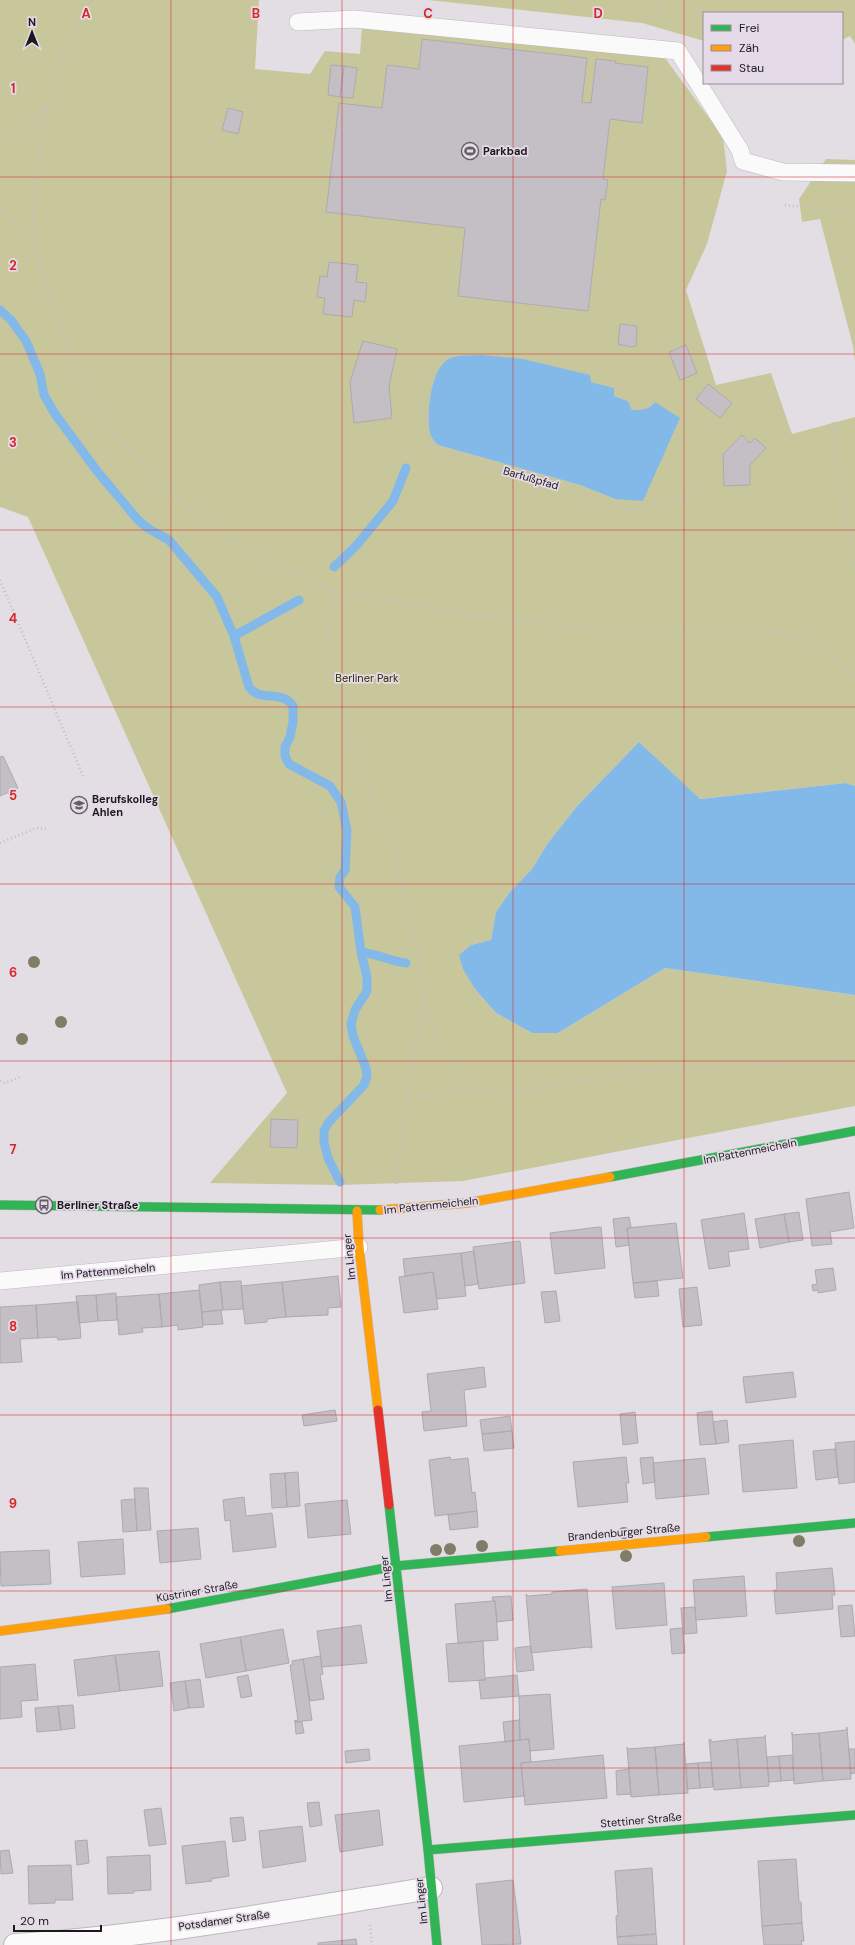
<svg xmlns="http://www.w3.org/2000/svg" width="855" height="1945" font-family="'DM Sans',sans-serif">
<rect width="100%" height="100%" fill="#e3dde4"/>
<path fill="#c8c79c" fill-rule="evenodd" d="M0,0H259L255,69L310,74L325,51L360,54L362,25L662,54L723,137L727,171L707,244L686,290L716,385L771,373L792,434L855,417V786L846,783L699,799L639,742L578,805L548,843L532,869L510,892L496,912L491,940L471,945L475,989L496,1013L532,1033H558L665,968L855,995V1106L463,1181L339,1185L210,1183L287,1093L28,517L0,507ZM422,39L587,58L582,102L591,103L596,59L615,61V63L648,67L642,123L610,119L603,179L608,180L605,200L601,199L588,311L458,296L465,228L326,212L339,104L382,108L387,66L419,69ZM591,382L613,388L614,396L628,401L632,410H643L651,407L615,499L580,485L438,445Z
M428,0H855V44L850,36L842,40V13H704V41L642,23Z
M826,159L855,160V361L853,346L820,219L802,222L799,199Z"/>
<path fill="#82b9e9" d="M481,355L523,359L590,375L591,382L614,388V396L628,401L632,410C642,410 649,410 655,402L680,418L643,501L615,499L580,485L438,445C435,442 431,437 430,433C426,415 431,370 447,360C457,354 470,356 481,355Z
M639,742L700,799L846,783L855,786V995L665,968L558,1033H532L496,1013L475,989L463,969L459,955L471,945L491,940L496,912L510,892L532,869L548,843L578,805Z"/>
<g fill="none" stroke-linecap="round" stroke-linejoin="round">
<path stroke="#82b9e9" stroke-width="9" d="M0,310L11,320L26,341L40,374L44,395L55,414L97,471L138,520L149,529L169,540L217,597L234,636L249,687C260,703 282,689 293,706V722L290,737L285,747V756L289,764L330,786L341,802L347,831L345,870L340,877L339,887L355,907L361,952L367,977V991L355,1010L351,1024L353,1036L366,1068L367,1076L364,1085L328,1123L324,1131V1142L328,1158L340,1182
M334,567L356,546L393,501L406,468
M234,636L299,600
M361,952C377,954 390,961 406,963"/>
</g>
<path fill="#c3bfc5" stroke="#aea9af" d="M422,39L587,58L582,102L591,103L596,59L616,61L615,63L648,67L642,123L610,119L603,179L608,180L605,200L601,199L588,311L458,296L465,228L326,212L339,103L382,108L387,65L419,69Z
M331,65L344,66L340,97L328,95Z
M344,66L357,68L353,98L340,97Z
M228,108L243,112L238,134L222,130Z
M329,262L358,265L356,282L367,283L365,302L354,300L352,317L323,314L325,298L317,297L320,276L327,277Z
M620,324L637,326L636,346L631,347L618,344Z
M363,341L397,349L389,386L392,418L354,423L350,382Z
M686,345L697,373L680,380L669,352Z
M708,384L732,403L720,418L696,399Z
M742,435L750,443L755,438L766,448L750,465V485L724,486L723,454Z
M3,756L18,788L0,796V757Z
M271,1119L298,1120L297,1148L270,1147Z
M849,1192L854,1228L830,1232L832,1244L812,1246L806,1199Z
M799,1212L803,1240L789,1242L784,1214Z
M744,1213L749,1249L728,1252L730,1266L709,1269L701,1220Z
M784,1214L789,1242L760,1248L755,1219Z
M629,1217L631,1227L627,1228L629,1245L616,1247L613,1219Z
M676,1223L683,1278L633,1283L627,1228Z
M599,1227H601L605,1268L555,1274L550,1233Z
M520,1241L525,1283L479,1289L473,1247Z
M474,1251L478,1284L465,1286L461,1253Z
M461,1253L466,1296L437,1299L433,1272L405,1276L403,1259Z
M833,1268L836,1290L818,1293V1290L813,1291L812,1285L817,1284L815,1270Z
M433,1272L438,1309L404,1313L399,1277Z
M338,1276L341,1307L328,1308V1315L286,1317L282,1282Z
M241,1281L243,1309L223,1310L220,1282Z
M657,1281L659,1296L635,1298L633,1283Z
M220,1282L223,1310L202,1312L199,1285Z
M282,1282L286,1317L267,1319V1322L245,1324L241,1286Z
M697,1287L702,1325L683,1327L679,1289Z
M199,1290L203,1327L178,1330V1325L162,1327L159,1294Z
M556,1291L560,1321L545,1323L541,1292Z
M116,1293L117,1320L98,1321L96,1295Z
M159,1294L162,1327L142,1328L143,1332L119,1335L116,1297Z
M96,1295L98,1321L79,1323L76,1296Z
M76,1302H78L81,1338L58,1340L57,1337L38,1338L36,1305Z
M36,1305L38,1338L20,1339L22,1362L0,1363V1307Z
M221,1310L223,1324L203,1325L202,1312Z
M484,1367L486,1387L464,1390L467,1426L424,1431L422,1412L431,1411L427,1374Z
M793,1372L796,1397L746,1403L743,1377Z
M335,1410L337,1421L304,1426L302,1415Z
M712,1411L716,1444L700,1445L697,1413Z
M635,1412L638,1443L623,1445L620,1414Z
M510,1416L512,1431L482,1434L480,1420Z
M727,1420L729,1442L716,1444L713,1422Z
M512,1431L514,1448L484,1451L482,1434Z
M793,1440L797,1488L743,1492L739,1445Z
M855,1441V1482L839,1484L835,1443Z
M835,1449L838,1477L816,1480L813,1451Z
M450,1457L451,1460L468,1458L472,1493L475,1492L477,1511L435,1516L429,1460Z
M626,1457L629,1483H626L628,1502L578,1507L573,1462Z
M653,1457L655,1482L643,1484L640,1458Z
M705,1458L709,1494L656,1499L653,1463Z
M298,1472L300,1506L287,1507L285,1473Z
M285,1473L287,1507L272,1508L270,1474Z
M134,1488H148L151,1530L137,1531Z
M244,1497L246,1516L272,1513L276,1547L233,1552L230,1520L225,1521L223,1500Z
M135,1499L137,1531L123,1532L121,1500Z
M347,1500L351,1534L308,1538L305,1504Z
M477,1511L478,1527L450,1530L448,1515Z
M198,1528L201,1559L160,1563L157,1531Z
M123,1539L125,1574L81,1577L78,1542Z
M49,1550L51,1584L1,1586L0,1552Z
M832,1568L835,1595H832L833,1609L776,1614L774,1590H777L776,1573Z
M744,1576L747,1616L696,1620L693,1580Z
M664,1583L667,1625L616,1629L612,1587Z
M587,1589L592,1648L588,1647L531,1653L526,1594L528,1596L552,1594V1592Z
M511,1596L513,1620L497,1622L495,1601H493L492,1597Z
M493,1601H495L498,1640L458,1643L455,1604Z
M852,1605L855,1636L841,1637L838,1606Z
M695,1607L697,1633L683,1634L681,1608Z
M361,1625L367,1663L322,1667L317,1631Z
M682,1628L685,1653L672,1654L670,1629Z
M283,1629L289,1663L246,1671L240,1637Z
M240,1637L246,1671L206,1678L200,1644Z
M483,1641L485,1680L449,1682L446,1644Z
M531,1646L534,1670L517,1672L515,1648Z
M159,1651L163,1686L120,1691L115,1655Z
M115,1655L120,1691L78,1696L74,1660Z
M320,1656L323,1674L320,1675L324,1699L310,1701L303,1659Z
M303,1659L312,1720L295,1722L294,1721L298,1720L290,1665H293L292,1661Z
M35,1664L38,1700L21,1701L22,1717L0,1719V1667Z
M248,1675L252,1696L241,1698L237,1677Z
M517,1675L519,1696L481,1699L479,1680H485V1678Z
M200,1679L204,1707L189,1708L185,1681Z
M185,1681L189,1708L174,1711L170,1683Z
M550,1694L554,1749L530,1751L529,1739L520,1740L519,1696Z
M73,1705L75,1728L61,1730L58,1706Z
M58,1706L61,1730L37,1732L35,1708Z
M519,1720L520,1740L505,1742L503,1722Z
M295,1722H302L304,1733L296,1734Z
M847,1727L851,1779L823,1781L819,1733L846,1730Z
M792,1732V1735L819,1733L823,1781L794,1784Z
M765,1735L769,1786L741,1788L737,1739L765,1737Z
M529,1739L531,1762L521,1763L524,1796L464,1802L459,1746Z
M711,1739V1742L737,1739L741,1788L714,1790L709,1740Z
M684,1742L688,1793L659,1795L655,1747L684,1744Z
M627,1747L628,1749L655,1747L659,1795L631,1797Z
M369,1749L370,1760L346,1763L345,1751Z
M849,1749H855V1773L851,1774Z
M603,1755L607,1798L525,1805L521,1763Z
M792,1755L794,1780L781,1781L779,1756Z
M779,1756L781,1781L769,1782L767,1757Z
M711,1762L713,1787L700,1788L698,1763Z
M698,1763L700,1788L687,1789L686,1764Z
M629,1769L631,1794L617,1795L616,1771Z
M319,1802L322,1825L310,1827L307,1803Z
M161,1808L166,1844L149,1846L144,1810Z
M379,1810L383,1845L340,1852L335,1815Z
M243,1817L246,1840L233,1842L230,1818Z
M302,1826L306,1861L263,1868L259,1831Z
M87,1840L89,1863L77,1865L75,1841Z
M225,1841L229,1876L211,1879L212,1881L186,1884L182,1846Z
M9,1850L13,1873L1,1874L0,1851Z
M150,1855L151,1890L134,1891V1893L108,1894L107,1857Z
M796,1859L799,1902H801L802,1923L762,1926L758,1861Z
M71,1865L73,1900H55V1903L29,1904L28,1866Z
M652,1868L656,1934L617,1937L616,1916H618L615,1871Z
M513,1880L521,1944L482,1945L476,1884Z
M802,1923L804,1941H801L802,1945H764L762,1926Z
M656,1934L657,1945H618L617,1937Z
M356,1939L357,1945H318V1943Z"/>
<g fill="none" stroke-linecap="round" stroke-linejoin="round">
<g stroke="#bdb8be" stroke-width="18">
<path id="lane" d="M298,22L354,19L678,51L740,150L743,161L783,172L855,173
M0,1281L359,1247"/>
</g>
<g stroke="#bdb8be" stroke-width="24">
<path id="street" d="M15,1945C155,1936 293,1910 431,1888"/>
</g>
<g stroke="#bdb8be" stroke-width="10">
<path id="fast" d="M610,1177L855,1131
M0,1205L380,1210
M389,1505L428,1850L437,1945
M706,1537L855,1523
M167,1609L396,1566L560,1551
M428,1850L855,1815"/>
</g>
<g stroke="#bdb8be" stroke-width="10">
<path id="slow" d="M380,1210L467,1203L610,1177
M357,1211L359,1247L378,1410
M560,1551L706,1537
M0,1631L167,1609"/>
</g>
<g stroke="#bdb8be" stroke-width="10">
<path id="jam" d="M378,1410L389,1505"/>
</g>
<path stroke="#c0bec2" stroke-width="2.5" stroke-dasharray="1 3" stroke-linecap="butt" d="M92,0L64,52L47,109L37,172L33,208L34,244L50,300L76,366L105,424L170,494L261,559L333,590L471,615L603,630L770,629L811,641L855,675
M657,0L668,26
M0,142L47,109
M785,205L855,212
M0,210L9,217L33,244
M434,370L426,403V435L433,446L499,469L577,492L616,507L639,510L665,503L685,496L701,483
M834,422L835,451L855,569
M0,580L83,776
M333,590L328,634L333,681L355,755L393,846L418,953L424,999L407,1101
M0,843L36,828L48,829
M424,999L443,1052L454,1069L475,1090
M0,1081L5,1083L22,1076
M396,1184L407,1101L440,1093L475,1090L506,1094L636,1071L836,1060L855,1056
M370,1925L372,1945"/>
<use href="#lane" stroke="#fbfafb" stroke-width="17"/>
<use href="#street" stroke="#fbfafb" stroke-width="22"/>
<use href="#fast" stroke="#30b455" stroke-width="9"/>
<use href="#slow" stroke="#ff9f0a" stroke-width="9"/>
<use href="#jam" stroke="#e5322d" stroke-width="9"/>
</g>
<g fill="#7f7d67">
<circle cx="34" cy="962" r="6"/>
<circle cx="61" cy="1022" r="6"/>
<circle cx="22" cy="1039" r="6"/>
<circle cx="624" cy="1533" r="6"/>
<circle cx="799" cy="1541" r="6"/>
<circle cx="482" cy="1546" r="6"/>
<circle cx="450" cy="1549" r="6"/>
<circle cx="436" cy="1550" r="6"/>
<circle cx="626" cy="1556" r="6"/>
</g>
<path fill="none" stroke="#d62828" stroke-width="1" stroke-opacity="0.55" d="M171,0V1945M342,0V1945M513,0V1945M684,0V1945M0,177H855M0,354H855M0,530H855M0,707H855M0,884H855M0,1061H855M0,1238H855M0,1415H855M0,1591H855M0,1768H855"/>
<defs>
<g id="stadium-ring" transform="scale(0.9)"><circle r="9.5" fill="#e5dae7" stroke="#625e63" stroke-width="1.5"/><path d="M0-5a6.5 5 0 1 0 0 10a6.5 5 0 1 0 0-10ZM-3.5-1.8h7v3.6h-7Z" fill="#625e63"/></g>
<g id="school-ring" transform="scale(0.9)"><circle r="9.5" fill="#e5dae7" stroke="#625e63" stroke-width="1.5"/><path d="M0-5L7-2L0 1L-7-2ZM-4 1L0 2.5L4 1V4Q0 6-4 4Z" fill="#625e63"/></g>
<g id="bus-ring" transform="scale(0.9)"><circle r="9.5" fill="#e5dae7" stroke="#625e63" stroke-width="1.5"/><path d="M-5-6H5V4H4V6H2V4H-2V6H-4V4H-5ZM-3.5-4V0h7V-4ZM-3.5 1.2v1.5H-2V1.2ZM2 1.2v1.5H3.5V1.2Z" fill="#625e63"/></g>
</defs>
<g fill-rule="evenodd">
<use href="#stadium-ring" x="470" y="151"/>
<use href="#school-ring" x="79" y="805"/>
<use href="#bus-ring" x="44" y="1205"/>
</g>
<g text-anchor="middle" dominant-baseline="central" stroke-width="3.5" stroke-linejoin="round" paint-order="stroke">
<g font-size="11" font-weight="bold" fill="#1c191d" stroke="#e5dae7" text-anchor="start">
<text x="483" y="151">Parkbad</text>
<text x="92" y="799">Berufskolleg<tspan x="92" dy="13">Ahlen</tspan></text>
<text x="57" y="1205">Berliner Straße</text>
</g>
<g font-size="11" fill="#1c191d" stroke="#e5dae7">
<text transform="translate(531 478) rotate(16)">Barfußpfad</text>
<text transform="translate(750 1151) rotate(-11)">Im Pattenmeicheln</text>
<text transform="translate(431 1205) rotate(-6)">Im Pattenmeicheln</text>
<text transform="translate(349 1257) rotate(-96)">Im Linger</text>
<text transform="translate(108 1271) rotate(-5)">Im Pattenmeicheln</text>
<text transform="translate(624 1532) rotate(-5)">Brandenburger Straße</text>
<text transform="translate(386 1579) rotate(-96)">Im Linger</text>
<text transform="translate(197 1591) rotate(-10)">Küstriner Straße</text>
<text transform="translate(641 1820) rotate(-5)">Stettiner Straße</text>
<text transform="translate(421 1901) rotate(-96)">Im Linger</text>
<text transform="translate(224 1920) rotate(-8)">Potsdamer Straße</text>
</g>
<g font-size="11" fill="#2d2e01" stroke="#e5dae7">
<text x="367" y="678">Berliner Park</text>
</g>
</g>
<g font-size="13" text-anchor="middle" font-weight="bold" fill="#d62828" stroke="#e5dae7" stroke-width="3.5" stroke-linejoin="round" paint-order="stroke">
<text x="86" y="18">A</text>
<text x="256" y="18">B</text>
<text x="428" y="18">C</text>
<text x="598" y="18">D</text>
<text x="13" y="93">1</text>
<text x="13" y="270">2</text>
<text x="13" y="447">3</text>
<text x="13" y="623">4</text>
<text x="13" y="800">5</text>
<text x="13" y="977">6</text>
<text x="13" y="1154">7</text>
<text x="13" y="1331">8</text>
<text x="13" y="1508">9</text>
</g>
<rect x="703" y="12" width="140" height="72" fill="#e5dae7" stroke="#958d96"/>
<rect x="711" y="25" width="20" height="6" fill="#30b455" stroke="#958d96"/>
<text x="739" y="32" font-size="12" fill="#1c191d">Frei</text>
<rect x="711" y="45" width="20" height="6" fill="#ff9f0a" stroke="#958d96"/>
<text x="739" y="52" font-size="12" fill="#1c191d">Zäh</text>
<rect x="711" y="65" width="20" height="6" fill="#e5322d" stroke="#958d96"/>
<text x="739" y="72" font-size="12" fill="#1c191d">Stau</text>
<g transform="translate(32 32)" stroke="#e5dae7" stroke-width="3" paint-order="stroke">
<path d="M0-3L7 15L0 10L-7 15Z" fill="#1c191d"/>
<text y="-6" font-size="11" font-weight="bold" text-anchor="middle" fill="#1c191d">N</text>
</g>
<path d="M14 1925v6h87v-6" fill="none" stroke="#1c191d" stroke-width="2"/>
<text x="20" y="1925" font-size="12" fill="#1c191d" stroke="#e5dae7" stroke-width="3" paint-order="stroke">20 m</text>
</svg>
